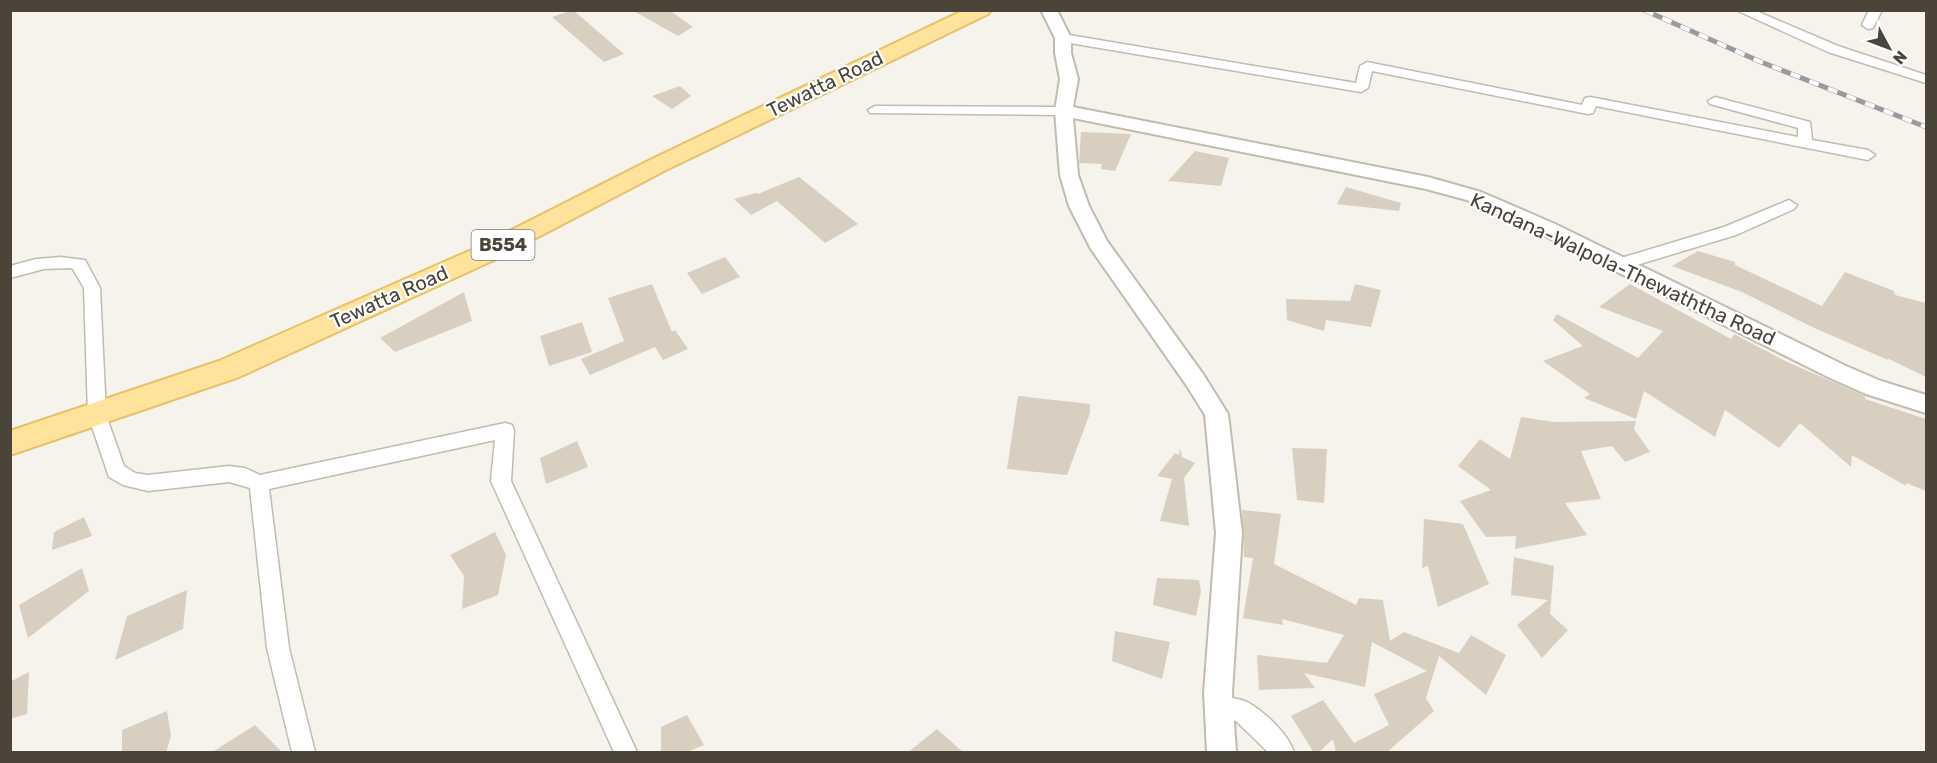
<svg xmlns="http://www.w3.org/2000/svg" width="1937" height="763" font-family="Rubik,sans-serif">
<rect width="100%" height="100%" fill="#f6f3ec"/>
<path fill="#d8cfc1" d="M573,10L624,54L604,62L552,17Z
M632,10H669L693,27L678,36Z
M680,86L691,96L672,109L652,96Z
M1081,132L1131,134L1115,171L1101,169L1102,164L1079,163Z
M1195,151L1229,158L1221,186L1168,181Z
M799,177L858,224L825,243L777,201L751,215L734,199L756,193L758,194Z
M1346,187L1401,203L1399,211L1337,204Z
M1698,251L1735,262V265L1822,306L1845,272L1894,291L1895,295L1926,303V377L1887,358L1888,360L1810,326L1742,292L1672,266Z
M725,257L740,277L702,294L687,273Z
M652,284L672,332L675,330L688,349L663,360L655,347L590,375L581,359L624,341L608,298Z
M1355,284L1381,290L1371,327L1326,320L1324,331L1287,320L1286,299L1350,301Z
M1630,284L1731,339L1734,334L1785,361L1865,396V399L1926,419V491L1906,483V486L1852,455L1851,467L1800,423L1779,448L1725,410L1715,437L1644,391L1636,419L1584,398L1590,394L1543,361L1583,346L1553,320L1557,314L1638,358L1663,331L1599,307Z
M464,292L472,321L395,352L380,338Z
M582,322L592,352L549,366L540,336Z
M1018,396L1090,404V413L1067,475L1007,469Z
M1521,417L1554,422L1636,421L1634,429L1650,452L1625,462L1612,446L1581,451L1601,499L1565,503L1587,535L1515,549L1516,536L1486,537L1460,501L1491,490L1458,466L1480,439L1510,459Z
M577,441L588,467L546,484L540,458Z
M1180,448L1182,457L1195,463L1184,478L1189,526L1160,521L1172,479L1157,476L1175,453L1179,455Z
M1292,448L1327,449L1324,503L1297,500Z
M1242,510L1281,514L1274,564L1356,605L1359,598L1383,600L1390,641L1404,632L1459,653L1471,635L1506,655L1486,695L1439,656L1426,698L1434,711L1386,753H1336L1333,739L1318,753H1314L1291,716L1323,700L1354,743L1389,725L1374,694L1427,671L1372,642L1365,687L1304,673L1315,688L1259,690L1257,655L1327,663L1344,635L1282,619L1283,625L1243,618L1253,558L1244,557Z
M84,517L92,536L52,550L54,532Z
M1424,519L1463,524L1489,584L1438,607L1428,566L1422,568Z
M495,532L506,555L498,595L462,609L464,576L450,555Z
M1514,557L1554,566L1550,614L1568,630L1542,658L1517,625L1548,600L1511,595Z
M82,568L89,591L28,638L19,605Z
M1157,578L1199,580L1201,591L1196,616L1153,605Z
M187,590L183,629L115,660L127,616Z
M1115,631L1170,642L1162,679L1112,661Z
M29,672L27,714L10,719V682Z
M167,711L171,736L166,753H122V730Z
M687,715L704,745L685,753H661V727Z
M255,725L283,753H211Z
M937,729L964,753H907Z"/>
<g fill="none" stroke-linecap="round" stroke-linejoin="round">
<g stroke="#c2bbae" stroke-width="3">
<path id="minor" d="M1736,10H1754L1838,46L1926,75V83L1828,52Z
M1869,10H1882L1873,28L1868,29L1862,25Z
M1063,34L1356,83L1360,66L1367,62L1582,105L1585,98L1590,97L1798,137V128L1710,104L1708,101L1715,97L1810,122L1812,140L1868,150L1875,155L1868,160L1596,106L1593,113L1588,114L1372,71L1368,88L1361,92L1058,41L1056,38L1058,35Z
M875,106L1064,107L1071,111L1064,115L870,113L868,110Z
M1789,200L1797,205L1794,209L1736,235L1617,271L1611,269L1609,265L1611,261L1724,227Z
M61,257L85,260L100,288L106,415L124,466L135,473L148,475L229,466L245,468L260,475L505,423L512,425L514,430L511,481L637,752H614L491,481L495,440L269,489L289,648L315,752H292L267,648L250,488L229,482L148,491L123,485L109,477L88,415L84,288L73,269L70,268L44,269L10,278V266L36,259Z
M1219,696C1228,698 1238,698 1247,702C1264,711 1288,734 1294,752H1268L1236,721L1211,715L1208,707L1211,699Z"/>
</g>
<g stroke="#c2bbae" stroke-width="4">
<path id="tertiary" d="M1041,10H1057L1071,38V53L1078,79L1073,107L1428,177L1481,192L1555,224L1846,366L1881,381L1926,395V413L1866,394L1830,378L1541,234L1467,200L1426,189L1073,118L1078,175L1089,206L1107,241L1203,374L1228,414L1242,533L1232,693L1236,752H1207L1204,693L1216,533L1205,415L1187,386L1091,249L1069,206L1060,175L1055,111L1060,79L1055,53V38Z"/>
</g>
<g stroke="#e6c16a" stroke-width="4">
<path id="primary" d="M964,10H991L988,14L666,170L494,260L239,377L10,455V431L219,361L476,248L650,160Z"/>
</g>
<use href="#minor" fill="#fff" fill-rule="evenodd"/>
<use href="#tertiary" fill="#fff" fill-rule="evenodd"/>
<use href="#primary" fill="#ffe39c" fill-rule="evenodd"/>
<g stroke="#9a9a9a" stroke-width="5">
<path id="rail" d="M1644,10L1761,62L1926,127"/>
</g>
<use href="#rail" stroke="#fff" stroke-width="4" stroke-dasharray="10" stroke-linecap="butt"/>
</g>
<g text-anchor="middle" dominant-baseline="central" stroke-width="4.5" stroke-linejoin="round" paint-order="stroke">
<rect fill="#fff" stroke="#817c74" stroke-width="1.5" x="471.5" y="230" width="63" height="30" rx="4.5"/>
<g font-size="18" font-weight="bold" fill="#4b4439">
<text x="503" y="245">B554</text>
</g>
<g font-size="20" fill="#4b4439" stroke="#fff">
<text transform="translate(825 84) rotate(-26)">Tewatta Road</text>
<text transform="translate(1623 269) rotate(25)">Kandana-Walpola-Thewaththa Road</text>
<text transform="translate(389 297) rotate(-24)">Tewatta Road</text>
</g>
</g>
<rect width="1937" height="763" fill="none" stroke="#4b4439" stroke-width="24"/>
<g transform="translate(1889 48) rotate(131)" stroke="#ffffff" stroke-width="4.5" paint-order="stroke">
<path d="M0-4.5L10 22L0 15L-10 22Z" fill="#4b4439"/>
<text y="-9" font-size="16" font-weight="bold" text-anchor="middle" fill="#4b4439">N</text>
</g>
</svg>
